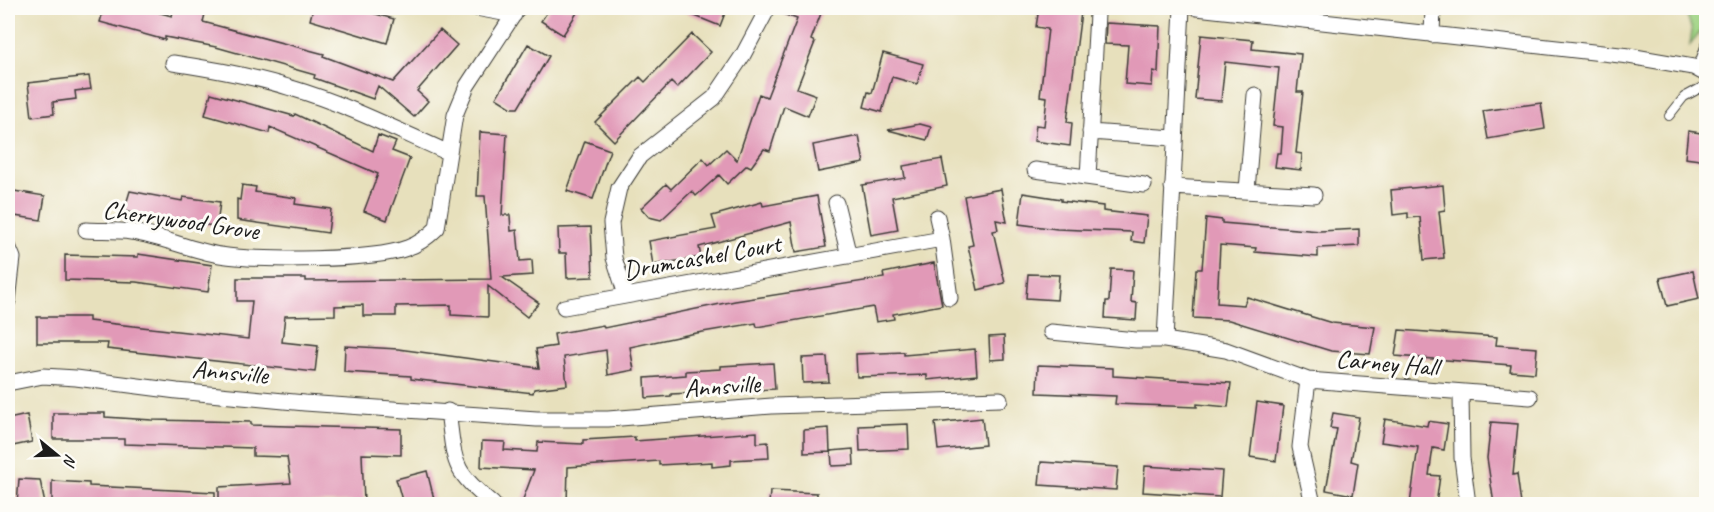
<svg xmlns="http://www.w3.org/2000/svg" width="1714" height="512" font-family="Caveat,sans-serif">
<rect width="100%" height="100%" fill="#fdfcf7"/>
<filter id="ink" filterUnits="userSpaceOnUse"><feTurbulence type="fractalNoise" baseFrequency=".0167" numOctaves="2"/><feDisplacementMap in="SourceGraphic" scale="12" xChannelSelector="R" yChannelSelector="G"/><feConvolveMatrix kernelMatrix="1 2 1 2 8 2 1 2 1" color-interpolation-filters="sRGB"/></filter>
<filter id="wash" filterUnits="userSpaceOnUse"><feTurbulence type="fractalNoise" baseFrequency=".008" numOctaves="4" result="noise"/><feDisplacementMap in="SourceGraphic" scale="24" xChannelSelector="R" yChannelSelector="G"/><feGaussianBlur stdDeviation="1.35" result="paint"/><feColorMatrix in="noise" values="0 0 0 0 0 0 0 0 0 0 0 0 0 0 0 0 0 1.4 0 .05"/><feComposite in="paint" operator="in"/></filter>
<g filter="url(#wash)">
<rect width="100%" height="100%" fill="#e7e0bc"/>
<path fill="#9fd383" stroke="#5e7850" stroke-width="1.5" d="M1685,8H1706V25L1690,45L1692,31Z"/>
<g id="blocks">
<path fill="#e199b7" d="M104,8H142L172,16L174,8H191L190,11L205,14L203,22L324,54L323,56L393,82L440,30L457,45L417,91L428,101L414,117L378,86L373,99L314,78L315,75L216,47L165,37V40L100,22Z
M313,8H354L394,19L387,43L310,20Z
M550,8H580L563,35L541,21Z
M675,8H727L720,26Z
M778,8H823L811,40L815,42L797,88L816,95L808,116L784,106L770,151L764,149L751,167L747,165L727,184L719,175L696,196L692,191L661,220L649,217L641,208L666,184L671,189L703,158L709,165L726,149L737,160L759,94L767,97L797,19L777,12Z
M1039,8L1081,12L1067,122L1072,123L1070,146L1034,141L1036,125L1044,126L1047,97L1040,96L1048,29L1036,27Z
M1106,23L1160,26L1158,72L1153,71L1152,86L1125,84L1128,45L1105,44Z
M692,34L711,52L677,88L671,82L614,141L595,122L640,77L645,82Z
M1201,35L1253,40L1252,49L1301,54L1297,92H1303L1296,153L1302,154L1301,170L1275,167L1277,153H1281L1283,127L1273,126L1279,68L1225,62L1221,101L1195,99Z
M528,44L549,56L518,108H512L496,98Z
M883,53L923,64L917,84L892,77L882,112L864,107L868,92L872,93Z
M89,76L91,89L75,91L76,99L53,102L54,114L32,117L28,83Z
M211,93L294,116L295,114L373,151L378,135L396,142L392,151L410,158L387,220L364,211L378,174L270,127L269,133L205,115Z
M1541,103L1545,129L1488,139L1483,111Z
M920,124L931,127L927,140L888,130Z
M1688,131L1707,134V161L1685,158Z
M480,132L507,134L502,215H510L511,231L517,230L520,261L532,260L533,275L502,277L539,303L527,317L488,286V317L451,315V305L396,306V316H363V305L335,306V315L285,316L282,342L318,346L315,372L107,349L108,343H37V317H89V321L248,339L252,301H237V278H306V281L491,279L485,196H477Z
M859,136L864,163L818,172L813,145Z
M585,141L610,150L593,199L567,191Z
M942,159L947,186L892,197L898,230L871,235L862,185L905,178L903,166Z
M242,185L256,187L255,192L296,198L295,204L331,209L328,233L237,220V199L240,200Z
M1443,185L1445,210L1439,211L1444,258L1424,260L1420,217L1408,218V213L1393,215L1391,190Z
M1001,189L1007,222L996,220L998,230L993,231L1005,283L978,290L968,246L973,245L964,196Z
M8,190L45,196L41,220L8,215Z
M130,191L182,201L183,197L220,202L217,226L168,222L124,211Z
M1023,193L1061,199V201L1103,206V211L1147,216L1144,243L1131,241L1132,232L1057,229L1019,224Z
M817,196L826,247L796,252L791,222L699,247L701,257L653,265L649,241L716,229L712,216L762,202L763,206Z
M1206,218L1222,220V223L1320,231L1359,229V246L1318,248V257L1255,252L1256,248L1220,245L1217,303L1244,305L1247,297L1332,323L1375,327L1370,354L1331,351L1229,320L1193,318L1196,269H1202Z
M591,227L593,277L567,278L566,253H559L558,228Z
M138,254L212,265L208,292L136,282L65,280V255L138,257Z
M934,263L942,305L893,314L894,319L876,322L873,307L757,327L756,323L691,334L630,347L634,370L608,375L606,350L564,357L567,385L534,389L533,393L411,379V376L344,372L345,346L398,349L539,368L536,349L556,346L554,334L603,325L604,328L735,301L884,278L883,273Z
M1111,269L1133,270L1131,302L1137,303L1136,320L1105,318L1106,301H1109Z
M1693,271L1699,299L1667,306L1660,278Z
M1028,274L1059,275L1057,300L1026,298Z
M1399,330L1497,337L1496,345L1537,348L1535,373L1510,371L1511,365L1395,356Z
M1004,336L1005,359L990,360L989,337Z
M975,349L977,375L927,380V375L857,377L856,354L904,352V355Z
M827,357L829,382L803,383L802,358Z
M773,363L775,389L671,394V396L646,398L645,378L686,375V371L721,369V366Z
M1038,365L1113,368V376L1231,383L1228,407L1197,404V407L1115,404L1116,396L1037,393Z
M1257,402L1283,406L1276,461L1250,457Z
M53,413H105V417L152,420L251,422V425L401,429V455L362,454L364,502L219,504V487L291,483L287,457L253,456V448L124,444V439H53Z
M1333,413L1359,417L1351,461L1358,463L1353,495L1326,490L1337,429L1330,428Z
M27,415L32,442L8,447V419Z
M982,418L985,445L938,450L935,423Z
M1385,419L1427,426L1428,421L1448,424L1444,450L1433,448L1429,475L1440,476L1436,504H1410L1418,447L1381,442Z
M1491,422L1518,424L1513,475L1517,474L1521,504H1494L1487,458Z
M908,424L909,449L860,451L859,426Z
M829,428L830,452L804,453V430Z
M757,432V443L768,442L769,458L731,460V465L712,467V462L659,465V461L568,467L567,504H529L522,502L534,470L481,467L482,441L505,442L504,450L537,452L538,442L583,444V440L635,437V441Z
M853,449L854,465L832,466L831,451Z
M1041,462L1118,467L1116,490L1039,485Z
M1145,466L1222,471L1220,497L1143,492Z
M427,471L434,499L403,504L396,479Z
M19,479L40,480L45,504H17Z
M52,481L89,483V486L215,492V504H52Z
M770,491L817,493V504H769Z"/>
</g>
</g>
<g filter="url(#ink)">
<use href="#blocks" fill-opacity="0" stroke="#3a3934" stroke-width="1.5"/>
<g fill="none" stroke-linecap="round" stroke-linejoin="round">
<g stroke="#3a3934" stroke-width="10">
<path id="service" d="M1697,69L1706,44
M1669,116L1684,97L1706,85"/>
</g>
<g stroke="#3a3934" stroke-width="17">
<path id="minor" d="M476,8L514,15
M1197,8L1629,56L1693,67L1706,74
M1432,35L1433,8
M173,63C213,69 253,76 291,88C346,104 397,130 449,153
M1090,132L1174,138
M1035,170L1144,185
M1088,177L1097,14
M1172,187L1314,195
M1247,190L1255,95
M836,203L849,256
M937,217L942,239L950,298
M86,230C101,231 117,230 131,232C161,236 190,250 220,255C257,261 373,261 407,248C419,244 428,237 437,228L455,115L467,86L518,8
M8,246L13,258L8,301
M626,295L614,258L611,223L619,188L640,156L714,98L743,55L768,8
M564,307L942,239
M1051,332L1136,340H1165L1226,350L1308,380L1300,447L1313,504
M1165,340L1182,8
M1308,380L1530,397
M8,383L43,376L76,378L177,391L305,403L537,419H608L772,406L1000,399
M1461,394L1462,458L1468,504
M448,411C455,463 451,470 493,504"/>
</g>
<use href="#service" stroke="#fff" stroke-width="8"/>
<use href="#minor" stroke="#fff" stroke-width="15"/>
</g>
</g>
<g text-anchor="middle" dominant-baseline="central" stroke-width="6" stroke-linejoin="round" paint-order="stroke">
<g font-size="26" fill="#1c1c1c" stroke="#fdfcf7">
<text transform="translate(181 220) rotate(8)">Cherrywood Grove</text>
<text transform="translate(702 257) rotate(-10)">Drumcashel Court</text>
<text transform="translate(1387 363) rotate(5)">Carney Hall</text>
<text transform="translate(230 372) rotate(5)">Annsville</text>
<text transform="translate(722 386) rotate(-4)">Annsville</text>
</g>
</g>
<rect width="1714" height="512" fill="none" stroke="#fdfcf7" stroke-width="30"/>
<g transform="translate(57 455) rotate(109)" stroke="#fdfcf7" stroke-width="4.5" paint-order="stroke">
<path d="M0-4.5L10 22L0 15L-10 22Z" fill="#1c1c1c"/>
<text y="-9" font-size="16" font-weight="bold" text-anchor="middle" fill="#1c1c1c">N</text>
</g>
</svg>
